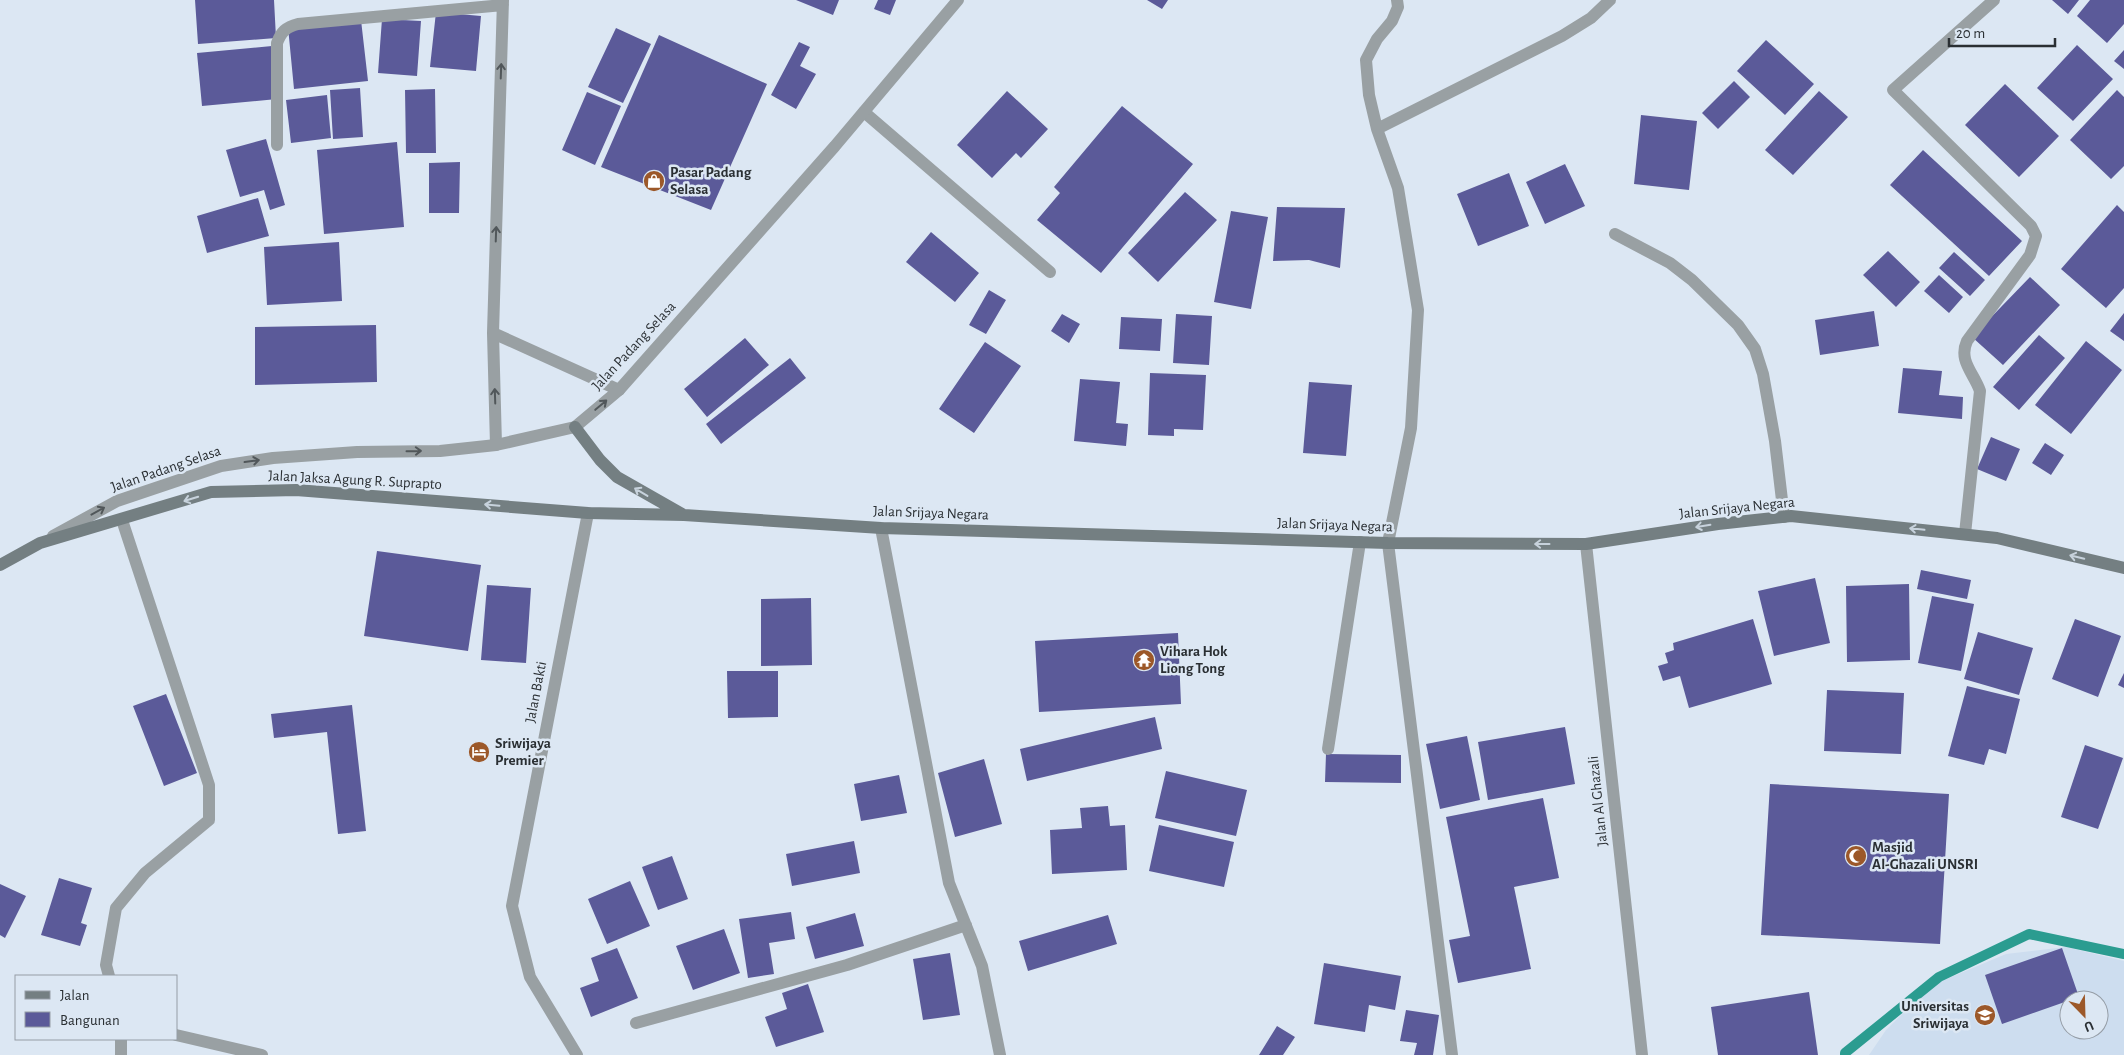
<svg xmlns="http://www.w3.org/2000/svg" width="2124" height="1055" font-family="'Alegreya Sans',sans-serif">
<rect width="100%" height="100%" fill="#dce7f3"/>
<path fill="#cdddef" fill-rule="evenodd" d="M2066,947L2124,961V1055H1869L1886,1030L1930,986L2006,954ZM2069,1000H2099V1030H2069Z"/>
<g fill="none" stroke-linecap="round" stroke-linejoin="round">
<path stroke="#2b9c90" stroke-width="10" d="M1845,1055V1053L1939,977L2029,934L2124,954"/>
</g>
<path fill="#5b5a99" d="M195,0H274L276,38L198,44Z
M796,0H839L833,15Z
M878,0H896L890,15L874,9Z
M1147,0H1168L1162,9Z
M2052,0H2079L2068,14Z
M2090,0H2124V24L2107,43L2077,16Z
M436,12L481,16L476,71L430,67Z
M382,19L421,21L417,76L378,73Z
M361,20L368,81L294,89L288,27Z
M616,28L651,44L623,103L588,87Z
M659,35L767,84L711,210L601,167Z
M1766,40L1814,84L1785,115L1737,71Z
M799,42L810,47L800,66L816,74L796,109L771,95Z
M2077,45L2113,79L2073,121L2037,88Z
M272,46L277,99L202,106L197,53Z
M2124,50V69L2114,61Z
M1734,81L1750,97L1718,129L1702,113Z
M2005,84L2059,136L2019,177L1965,125Z
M360,88L363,137L333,139L330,90Z
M435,89L436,153H406L405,90Z
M2117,90L2124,97V166L2111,179L2070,140Z
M1007,91L1048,129L1021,158L1016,153L992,178L957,145Z
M1819,91L1848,117L1793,175L1765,150Z
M587,92L621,106L595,165L562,150Z
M327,95L331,138L291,143L286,100Z
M1122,106L1193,164L1101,273L1037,220L1060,193L1054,187Z
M1641,115L1697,121L1689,190L1634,184Z
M266,139L285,205L270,210L264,190L240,197L226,150Z
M397,142L404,227L324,234L317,150Z
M1923,150L2022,241L1989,276L1890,185Z
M460,162L459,213H429V163Z
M1565,164L1585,206L1545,224L1526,182Z
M1509,173L1529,226L1478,246L1457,194Z
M1185,192L1217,220L1158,282L1128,253Z
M258,198L269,236L207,253L197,216Z
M2117,205L2124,212V288L2106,308L2061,269Z
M1277,207L1345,208L1340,268L1309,260L1273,261Z
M1231,211L1268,217L1251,309L1214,302Z
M931,232L979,273L955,302L906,262Z
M339,242L342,301L267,305L264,247Z
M1888,251L1920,282L1896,307L1863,275Z
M1954,252L1985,280L1970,296L1939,268Z
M1939,275L1963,297L1949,313L1924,291Z
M2030,277L2060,305L2003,365L1972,337Z
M989,290L1006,300L986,334L969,325Z
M1874,311L1879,346L1820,355L1815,320Z
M2124,313V341L2110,331Z
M1062,314L1080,324L1069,343L1051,331Z
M1176,314L1212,316L1209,365L1173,363Z
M1121,317L1162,319L1160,351L1119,349Z
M376,325L377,382L255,385V327Z
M2039,335L2065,358L2019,410L1993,387Z
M745,338L769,365L707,417L684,389Z
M2086,341L2122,370L2071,434L2035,405Z
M985,342L1021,366L974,433L939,409Z
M790,358L806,378L721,444L706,424Z
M1903,368L1942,371L1939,395L1963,397L1962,419L1898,413Z
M1150,373L1206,375L1203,430L1174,429V436L1148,435Z
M1080,379L1120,382L1116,423L1128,424L1126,446L1074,441Z
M1309,382L1352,385L1346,456L1303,453Z
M1991,437L2020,449L2006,481L1977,469Z
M2045,443L2064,455L2051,475L2032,463Z
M377,551L481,565L468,651L364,636Z
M1921,570L1971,580L1967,599L1917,589Z
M1815,578L1830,643L1774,656L1758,591Z
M1909,584L1910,660L1847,662L1846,586Z
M487,585L531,588L526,663L481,660Z
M1932,596L1974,604L1961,671L1918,663Z
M811,598L812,665L761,666V599Z
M1753,619L1772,684L1689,708L1680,676L1663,681L1658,666L1668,663L1665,653L1674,650L1673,643Z
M2075,619L2121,636L2098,697L2052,679Z
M1978,632L2033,648L2019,695L1964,679Z
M1178,633L1181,704L1039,712L1035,641Z
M727,671H778V717L728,718Z
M2124,673V688L2118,685Z
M1967,686L2020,699L2006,754L1989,749L1984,765L1948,756Z
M1827,690L1904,693L1901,754L1824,751Z
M166,694L197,773L164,786L133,706Z
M352,705L366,831L338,834L327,732L274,738L271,714Z
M1155,717L1162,749L1027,781L1020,749Z
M1565,727L1575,784L1488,800L1478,742Z
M1467,736L1480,800L1440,809L1426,744Z
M2085,745L2123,758L2098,829L2061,817Z
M1326,754L1401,755V783L1325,782Z
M984,759L1002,824L955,837L938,773Z
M1166,771L1247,790L1236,836L1155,818Z
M899,775L907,813L861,821L854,784Z
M1770,784L1949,794L1940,944L1761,935Z
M1543,798L1559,878L1514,887L1531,969L1458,983L1449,940L1470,936L1446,817Z
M1108,806L1110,826L1125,825L1127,870L1052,874L1050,830L1082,828L1080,808Z
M1159,825L1234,842L1224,887L1149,871Z
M854,841L860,873L792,886L786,854Z
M672,856L688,899L658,910L642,867Z
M59,878L92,888L81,923L87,925L80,946L41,935Z
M630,881L650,926L607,944L588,899Z
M0,884L26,896L5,938L0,935Z
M791,912L795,939L769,943L774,974L748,978L739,919Z
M855,913L864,946L815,959L806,927Z
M1108,915L1117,944L1028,971L1019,941Z
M724,929L740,973L693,990L676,946Z
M617,948L638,998L591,1017L580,988L599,981L591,958Z
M2062,948L2079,997L2002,1024L1985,975Z
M950,953L960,1015L923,1020L913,959Z
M1324,963L1401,976L1395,1010L1369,1005L1365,1032L1314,1024Z
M808,984L824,1032L776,1047L765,1017L787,1009L782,993Z
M1809,992L1818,1055H1718L1711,1007Z
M1406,1010L1439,1015L1433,1055H1414L1417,1043L1400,1041Z
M1277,1026L1295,1037L1283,1055H1259Z"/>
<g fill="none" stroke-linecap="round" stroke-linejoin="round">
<path stroke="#99a0a3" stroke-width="12" d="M1328,749L1360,542"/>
<path stroke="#99a0a3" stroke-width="12" d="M1397,0L1398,7L1392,21L1377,39L1366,60L1369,95L1377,129L1398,188L1418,310L1411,428L1388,543L1452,1055
M864,112L1050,272
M1377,129L1562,36L1591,18L1610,0
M277,145V43C281,32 286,27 298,24L503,5
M1615,234L1670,263L1692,280L1738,325L1755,349L1763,374L1775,441L1784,517
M493,333L619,390
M496,445L493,333L503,0
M881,528L949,883L982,966L1000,1055
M1965,534L1980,391C1974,373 1958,361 1967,341L2030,255L2036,236L2031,226L1893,90L1994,0
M1586,544L1642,1055
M109,976L106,965L116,908L145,873L209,820V785L122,520
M636,1023L847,965L966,925
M176,1035L262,1055
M121,1039V1055
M577,1055L530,977L512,906L588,513"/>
<path stroke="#99a0a3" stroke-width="12" d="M53,536L117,501L221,466L273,458L357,452L440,451L496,445L575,427L619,390L835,146L958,0"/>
<path stroke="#747f82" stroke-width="12" d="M575,427L600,460L617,477L682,514
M0,565L40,543L211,492L296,490L588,513L684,515L881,528L1388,543L1586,544L1718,524L1791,516L1997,538L2124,568"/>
</g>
<defs><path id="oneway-shaft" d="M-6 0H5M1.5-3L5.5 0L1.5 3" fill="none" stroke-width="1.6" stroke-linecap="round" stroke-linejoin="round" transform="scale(1.25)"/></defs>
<g stroke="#51575a">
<use href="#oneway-shaft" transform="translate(501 71) rotate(-88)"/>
<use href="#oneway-shaft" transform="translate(496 234) rotate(-88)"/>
<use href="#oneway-shaft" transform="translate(495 396) rotate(-92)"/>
<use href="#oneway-shaft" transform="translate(601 405) rotate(-40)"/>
<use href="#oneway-shaft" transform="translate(414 451) rotate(-1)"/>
<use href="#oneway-shaft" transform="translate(252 461) rotate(-8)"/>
<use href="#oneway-shaft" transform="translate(98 511) rotate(-29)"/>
</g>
<g stroke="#c7d2dc">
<use href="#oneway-shaft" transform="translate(641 492) rotate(-149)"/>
<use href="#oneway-shaft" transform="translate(191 499) rotate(163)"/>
<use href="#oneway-shaft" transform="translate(492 505) rotate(-175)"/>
<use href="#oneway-shaft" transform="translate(1703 526) rotate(171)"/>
<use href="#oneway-shaft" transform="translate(1917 529) rotate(-174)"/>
<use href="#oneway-shaft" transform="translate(1542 544) rotate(-180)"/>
<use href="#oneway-shaft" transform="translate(2077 557) rotate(-166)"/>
</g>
<defs>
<g id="shop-disc" transform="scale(1.125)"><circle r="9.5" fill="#9c5829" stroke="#dce7f3"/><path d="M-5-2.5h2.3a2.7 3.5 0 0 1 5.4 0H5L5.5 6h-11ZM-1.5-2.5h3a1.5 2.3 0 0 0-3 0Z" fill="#fff"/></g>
<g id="temple-disc" transform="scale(1.125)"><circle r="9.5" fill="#9c5829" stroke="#dce7f3"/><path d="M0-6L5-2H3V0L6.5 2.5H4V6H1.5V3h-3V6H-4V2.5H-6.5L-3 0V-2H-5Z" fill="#fff"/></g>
<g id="hotel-disc" transform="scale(1.125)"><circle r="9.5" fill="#9c5829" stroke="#dce7f3"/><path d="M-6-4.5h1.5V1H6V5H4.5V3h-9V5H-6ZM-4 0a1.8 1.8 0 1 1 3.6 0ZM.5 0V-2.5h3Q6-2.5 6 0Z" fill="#fff"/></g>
<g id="mosque-disc" transform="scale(1.125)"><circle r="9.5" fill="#9c5829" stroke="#dce7f3"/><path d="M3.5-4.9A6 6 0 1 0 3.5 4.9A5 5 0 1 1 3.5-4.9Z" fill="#fff"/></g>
<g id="university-disc" transform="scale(1.125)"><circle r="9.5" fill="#9c5829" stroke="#dce7f3"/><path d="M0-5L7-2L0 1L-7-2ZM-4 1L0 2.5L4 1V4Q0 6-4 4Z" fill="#fff"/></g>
</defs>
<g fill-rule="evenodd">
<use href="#shop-disc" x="654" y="181"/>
<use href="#temple-disc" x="1144" y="660"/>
<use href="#hotel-disc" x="479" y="752"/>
<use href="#mosque-disc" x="1856" y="856"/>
<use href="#university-disc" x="1985" y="1015"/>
</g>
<g text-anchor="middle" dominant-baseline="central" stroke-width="5" stroke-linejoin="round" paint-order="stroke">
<g font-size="15" font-weight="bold" fill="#2a2f33" stroke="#dce7f3" text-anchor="start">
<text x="670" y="172">Pasar Padang<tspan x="670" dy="17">Selasa</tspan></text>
<text x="1160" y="651">Vihara Hok<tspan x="1160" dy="17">Liong Tong</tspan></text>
<text x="495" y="743">Sriwijaya<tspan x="495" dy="17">Premier</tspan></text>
<text x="1872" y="847">Masjid<tspan x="1872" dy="17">Al-Ghazali UNSRI</tspan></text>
<text x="1969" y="1006" text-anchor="end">Universitas<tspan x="1969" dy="17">Sriwijaya</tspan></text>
</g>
<g font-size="15" fill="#2a2f33" stroke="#dce7f3">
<text transform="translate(634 346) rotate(-47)">Jalan Padang Selasa</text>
<text transform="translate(166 469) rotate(-19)">Jalan Padang Selasa</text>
<text transform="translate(355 480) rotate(3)">Jalan Jaksa Agung R. Suprapto</text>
<text transform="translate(1737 508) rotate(-6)">Jalan Srijaya Negara</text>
<text transform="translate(931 513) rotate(2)">Jalan Srijaya Negara</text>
<text transform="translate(1335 525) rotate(2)">Jalan Srijaya Negara</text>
<text transform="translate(536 692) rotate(-79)">Jalan Bakti</text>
<text transform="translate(1598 801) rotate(-96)">Jalan Al Ghazali</text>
</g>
</g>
<rect x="15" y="975" width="162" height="65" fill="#dce7f3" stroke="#959da6"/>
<rect x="25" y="991" width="25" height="8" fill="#747f82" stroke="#959da6"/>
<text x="60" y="1000" font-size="15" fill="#2a2f33">Jalan</text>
<rect x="25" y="1012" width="25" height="15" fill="#5b5a99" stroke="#959da6"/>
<text x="60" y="1025" font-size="15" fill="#2a2f33">Bangunan</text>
<g transform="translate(2084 1015) rotate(157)"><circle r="24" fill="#dce7f3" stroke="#959da6"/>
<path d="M0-4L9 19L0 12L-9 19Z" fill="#9c5829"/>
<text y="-8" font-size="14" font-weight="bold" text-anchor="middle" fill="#2a2f33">U</text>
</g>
<path d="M1949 38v8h106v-8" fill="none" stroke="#2a2f33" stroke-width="2.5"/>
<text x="1956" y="38" font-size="15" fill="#2a2f33" stroke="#dce7f3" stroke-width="4" paint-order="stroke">20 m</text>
</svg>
